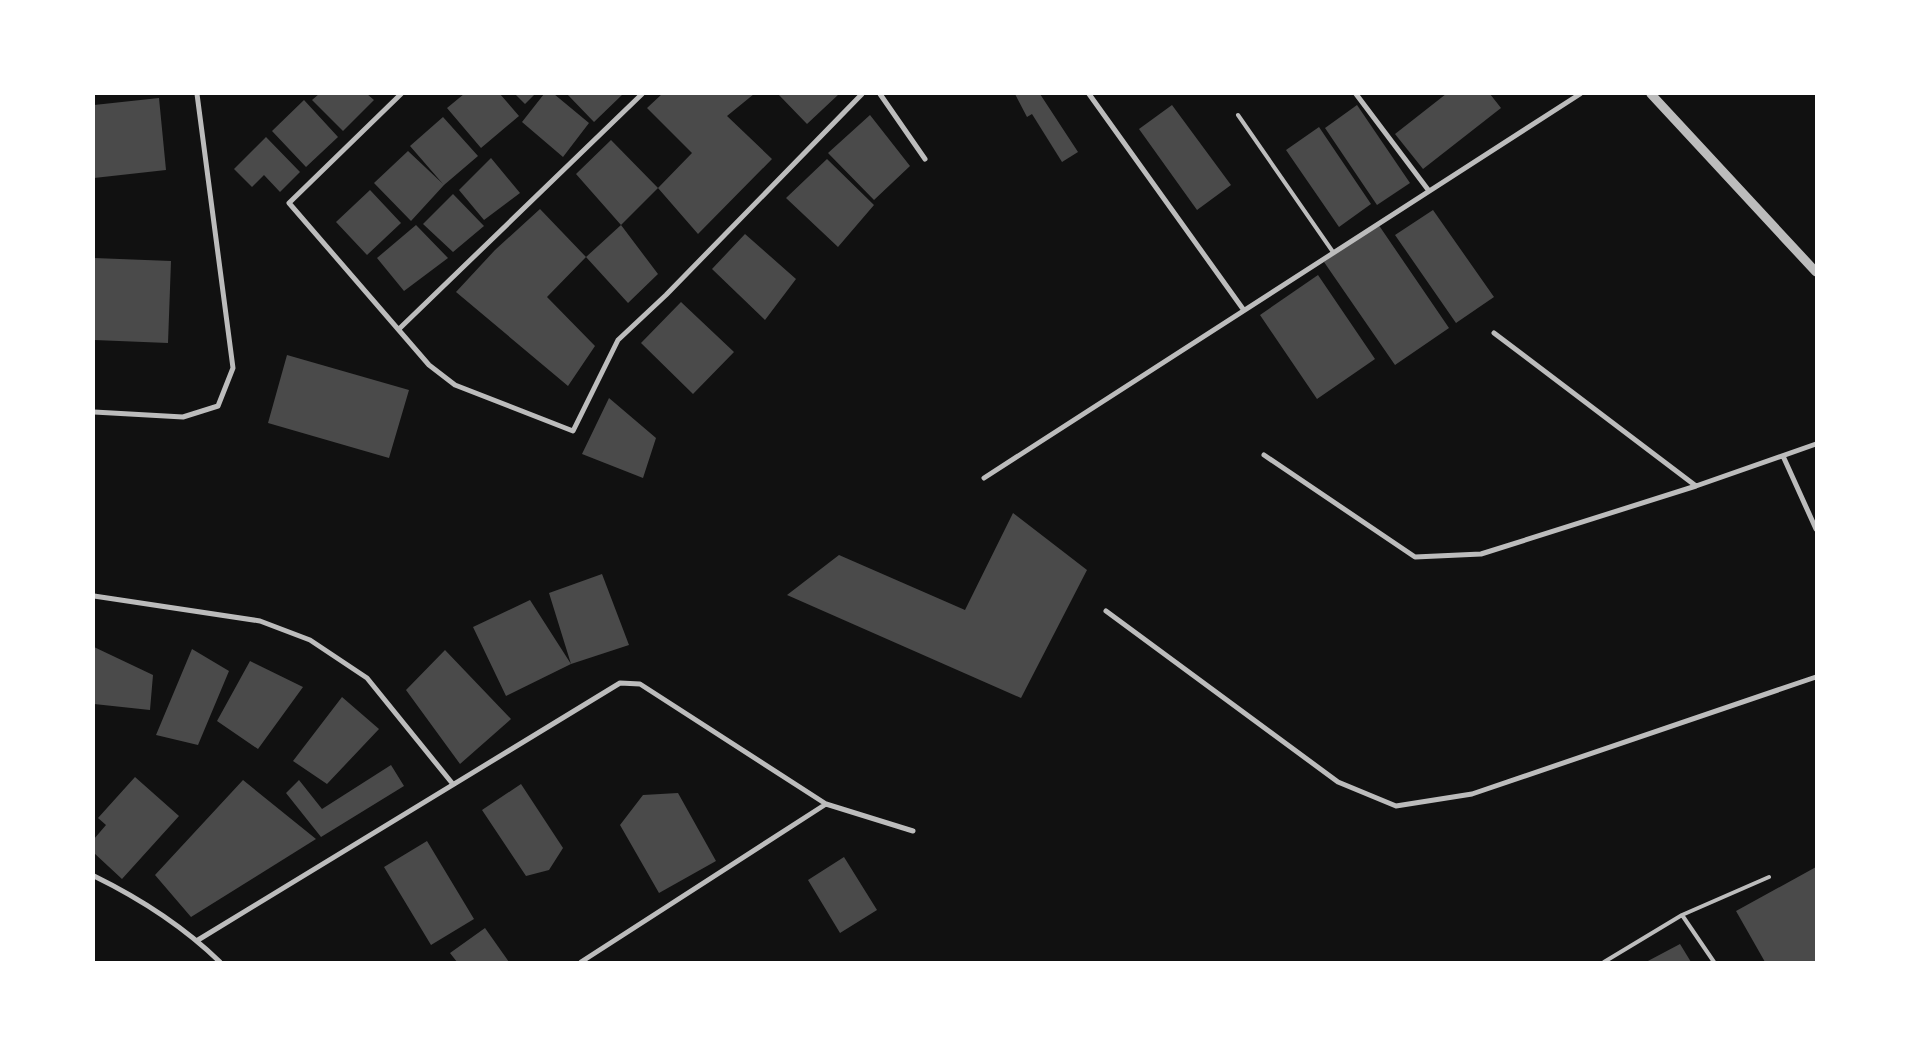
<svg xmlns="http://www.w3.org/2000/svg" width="1910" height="1056" font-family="'Roboto Condensed',sans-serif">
<rect width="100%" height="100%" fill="#111"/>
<path fill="#4a4a4a" d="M319,94H367L374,100L343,131L312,100Z
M464,94H500L519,116L481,148L447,108Z
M515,94H535L525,104Z
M544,94H554L589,123L563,157L522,122Z
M567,94H623L594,122Z
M662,94H754L727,116L772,159L698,234L658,188L692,153L647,108Z
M778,94H839L807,124Z
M1015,94H1040L1078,152L1062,162L1032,114L1027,117Z
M1446,94H1490L1501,108L1423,169L1395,134Z
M159,98L166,170L94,178V105Z
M304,100L338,137L306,167L272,131Z
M1172,105L1231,185L1197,210L1139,129Z
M1357,105L1410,183L1377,205L1325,128Z
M870,115L910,166L874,200L828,153Z
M443,117L478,156L444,185L411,221L374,183L408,151L443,184L410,146Z
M1319,127L1371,204L1339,227L1286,150Z
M266,137L300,172L280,192L264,175L252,187L234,169Z
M611,140L658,188L621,225L658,274L628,303L586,257L621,225L576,174Z
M491,158L520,193L484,220L459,190Z
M827,159L874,205L838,247L786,198Z
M370,190L401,223L367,255L336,222Z
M453,194L484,226L453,252L423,224Z
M540,209L586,257L547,297L595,346L568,386L456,292L495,250Z
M1433,210L1494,297L1456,323L1395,235Z
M1378,224L1449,328L1395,365L1324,262Z
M416,225L448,258L404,291L377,258Z
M745,234L796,279L765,320L712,269Z
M94,258L171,261L168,343L94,340Z
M1318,275L1375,359L1317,399L1260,315Z
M681,302L734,352L693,394L641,343Z
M287,355L409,390L389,458L268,423Z
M609,398L656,438L643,478L582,454Z
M1013,513L1087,570L1021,698L787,595L839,555L965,610Z
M602,574L629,645L571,664L549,593Z
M530,600L571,664L506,696L473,627Z
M94,647L153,675L150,710L94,704Z
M192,649L229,671L198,745L156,735Z
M445,650L511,719L460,764L406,690Z
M250,661L303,687L258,749L217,721Z
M342,697L379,729L327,784L293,761Z
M391,765L404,786L321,837L286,793L299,780L322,809Z
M135,777L179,816L122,879L94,853V839L106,825L98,818Z
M243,780L316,839L191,917L155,875Z
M521,784L563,848L549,870L526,876L482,810Z
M678,793L716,861L659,893L620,825L643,795Z
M427,841L474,919L431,945L384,867Z
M844,857L877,910L840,933L808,880Z
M1816,867V962H1765L1736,911Z
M485,928L509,962H457L450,953Z
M1680,944L1691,962H1646Z"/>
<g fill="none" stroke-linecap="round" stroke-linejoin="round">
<path stroke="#bcbcbc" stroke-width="4" d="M1238,115L1333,252
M1682,915L1714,962
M1604,962L1682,915L1769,877"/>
<path stroke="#bcbcbc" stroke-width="5" d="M401,94L289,203L429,365L455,385L573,431L618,340L666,295L862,94
M880,94L925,159
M1089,94L1243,309
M1356,94L1429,191
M399,329L642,94
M1494,333L1696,486
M94,412L183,417L218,406L233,368L197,94
M1264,455L1415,557L1481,554L1696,486L1816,444
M1783,456L1816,529
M984,478L1580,94
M94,596L260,621L310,640L367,678L452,783
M1106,611L1338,782L1396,806L1472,794L1816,677
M94,876C139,898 184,927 220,962
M198,940L620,683L640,684L826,804L913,831
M581,962L826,804"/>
<path stroke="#bcbcbc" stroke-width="9" d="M1651,94L1816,272"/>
</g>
<rect width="1910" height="1056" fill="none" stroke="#ffffff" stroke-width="190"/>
</svg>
